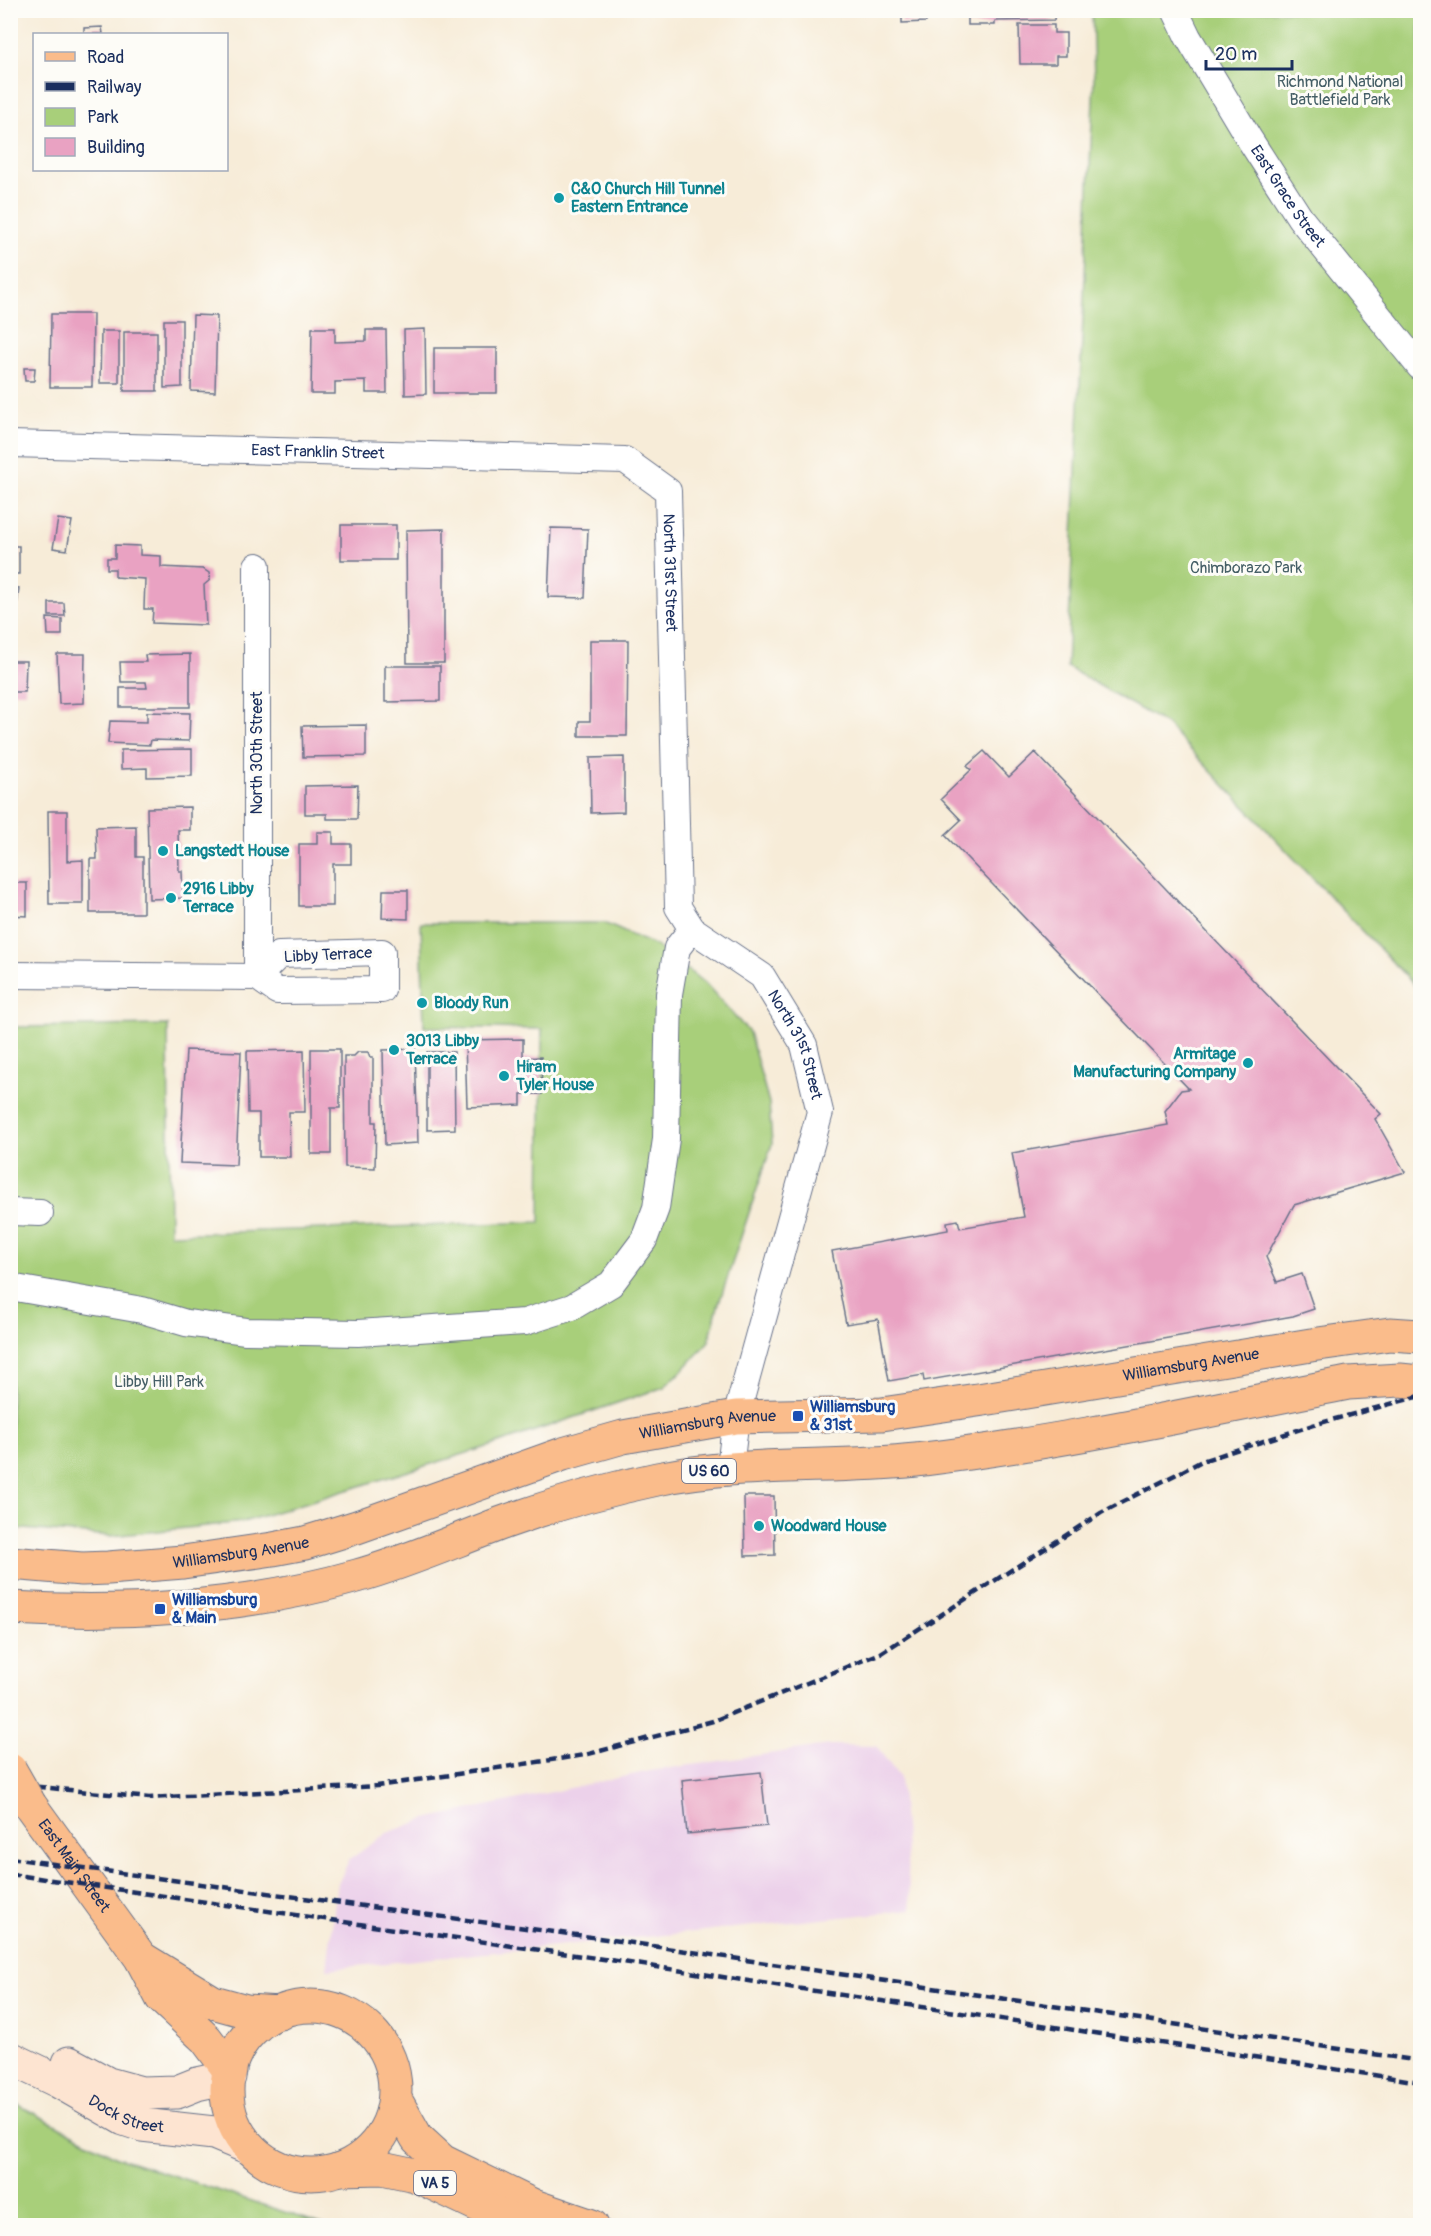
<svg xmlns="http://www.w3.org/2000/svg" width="1431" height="2236" font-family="Pangolin,sans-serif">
<rect width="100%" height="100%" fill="#fdfcf7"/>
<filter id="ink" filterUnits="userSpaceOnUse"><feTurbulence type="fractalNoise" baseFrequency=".0167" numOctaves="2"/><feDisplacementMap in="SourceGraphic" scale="12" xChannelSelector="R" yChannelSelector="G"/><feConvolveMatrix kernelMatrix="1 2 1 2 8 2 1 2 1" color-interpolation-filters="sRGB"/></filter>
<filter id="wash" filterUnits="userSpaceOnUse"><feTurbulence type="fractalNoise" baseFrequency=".008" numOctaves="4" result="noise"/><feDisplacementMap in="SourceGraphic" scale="24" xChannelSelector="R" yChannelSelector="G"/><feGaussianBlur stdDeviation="1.35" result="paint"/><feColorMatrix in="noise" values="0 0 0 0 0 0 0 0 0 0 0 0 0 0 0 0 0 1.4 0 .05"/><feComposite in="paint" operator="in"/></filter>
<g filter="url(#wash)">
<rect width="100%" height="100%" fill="#f7ecd8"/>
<path fill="#ecd1ea" d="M830,1745L876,1746L900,1778L911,1910L327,1969L337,1886L349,1860L387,1833L426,1819L650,1771Z"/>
<path fill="#a8cf7a" stroke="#627f6c" stroke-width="1.5" d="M1092,11H1420V991L1166,724L1067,667L1094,78Z
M421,923H604L656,946L706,984L749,1032L769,1103L772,1144L718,1306L709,1341L683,1370L664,1387L490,1446L243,1522L111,1536L11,1528L10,1027L168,1025L170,1234L540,1222L542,1029L424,1027Z
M11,2101L117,2157L324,2225H11Z"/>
<g id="blocks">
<path fill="#e9a2c2" d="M902,10H926V22L902,23Z
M968,10H1055L1054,20L995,21V25H968Z
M1019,25H1054V33H1066V56H1056V64H1020Z
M102,27L103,34H84V28Z
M51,314H93L92,387H50Z
M193,315L217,316L215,392L191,391Z
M164,320H182V387L164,388Z
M312,328H335V342L366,341V330H386L387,393H366V381L335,382V394H311Z
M425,329L426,394L405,395L404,330Z
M101,331H119V383H100Z
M124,332H157V391H124Z
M434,348H497V393H434Z
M24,368H35L34,381H25Z
M10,494H13V520H10Z
M58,519L72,521L67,550L53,548Z
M341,525H396V560H341Z
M551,528L588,529L585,598L548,597Z
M444,529V663H407L406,530Z
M115,545L140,546V555L161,556V567L203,569L209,573L210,580L204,585L206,625L152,623L153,609H144L145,579L115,577V569H107V558H115Z
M10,546H19V574H10Z
M10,587L19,588L17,606L10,605Z
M49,603H64L65,616H49Z
M47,618L62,619V635H48Z
M590,640H628L627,736H579V721H590Z
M57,654H85L84,703L59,704Z
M190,654V707H120V688H147L146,682H121L120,662H146L145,655Z
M10,661H26L25,692H10Z
M385,666H440V701L385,702Z
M147,712L190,713L189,741L151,740L150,745L108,743L110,721L147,722Z
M366,725V756L303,757L302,726Z
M192,749V776L147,777V768L121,769V750Z
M984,751L1009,777L1035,752L1381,1114L1375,1119L1405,1172L1294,1205L1266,1257L1277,1282L1302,1274L1314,1309L1293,1316L924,1381L923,1375L889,1381L878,1319L846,1324L832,1251L948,1230L947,1222L958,1220L960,1228L1024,1217L1012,1153L1168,1125L1165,1111L1181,1090L1189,1089L945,835L961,820L941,799L971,770L967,766Z
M624,757V812L591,813L590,758Z
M358,785L357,819H327V814H305V786Z
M190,807V830H178L179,871H182L183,898L149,899L147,808Z
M48,811H67V861L83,860V904H49Z
M136,826V857H143V913H90V859H97L96,827Z
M317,832H333V844H351V864H333V906H299V844H317Z
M10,883H27V916L10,915Z
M383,890H408V919L382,918Z
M523,1039V1058L541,1057L542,1094H521V1105L467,1107L465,1040Z
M311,1049H340V1108H331V1154H311Z
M415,1049L418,1143L385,1145L383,1050Z
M186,1050L241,1052L236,1165L180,1163Z
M304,1050L305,1112H289L290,1157H259V1113H248L247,1051Z
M358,1052H368L370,1057H373V1122H376L375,1168L345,1167L344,1056H354Z
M427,1052H454L455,1129L427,1130Z
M744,1496H774L775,1555L745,1556Z
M761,1772L767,1826L687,1834L682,1780Z"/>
</g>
</g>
<g filter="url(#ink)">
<use href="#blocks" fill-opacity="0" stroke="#687189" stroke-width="1.5"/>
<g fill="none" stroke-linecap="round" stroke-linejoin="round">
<g stroke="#687189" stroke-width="28">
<g id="street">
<path id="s1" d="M1175,10L1188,37L1248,137L1300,218L1420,367"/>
<path id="s2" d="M10,444L625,460L668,491L678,907L692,929L762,976L804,1045L820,1112L736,1417L730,1468"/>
<path d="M257,566V977"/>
<path d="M10,975L257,977L277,991L382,990V952L279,955L257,977"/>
<path d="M10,1212L40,1213"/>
<path d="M10,1287L142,1310L186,1323L246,1331L358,1333L525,1322L572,1307L611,1284L644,1240L656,1208L666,1139L669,994L677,948L692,929"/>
</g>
</g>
<g stroke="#687189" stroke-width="35">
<g id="secondary">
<path id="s3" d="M10,2058L58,2081L124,2119L142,2125L214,2133L250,2148"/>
<path d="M69,2063L108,2084L141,2093L177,2092L197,2084L229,2077"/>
</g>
</g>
<g stroke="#687189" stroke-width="35">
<g id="primary">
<path id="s4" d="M10,1563L82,1569L108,1568L183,1562L273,1549L305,1543L357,1527L563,1454L623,1437L736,1417L882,1414L984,1399L1311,1345L1390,1334L1420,1336"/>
<path d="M10,1608C127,1615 244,1608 357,1576C407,1562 456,1540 505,1522C555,1504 605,1490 657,1479C743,1461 829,1469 916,1460C1061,1443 1205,1411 1348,1383L1400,1380L1420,1382"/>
<path id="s5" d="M30,1805L141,1958L162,1998L206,2039L230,2071"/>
<path d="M141,1958L213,2002L246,2011L280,2013"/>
<circle cx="311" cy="2090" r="84"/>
<path d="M395,2099L417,2138L442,2161L534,2206L592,2226"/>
<path d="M340,2169L382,2168L415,2175L522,2226"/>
</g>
</g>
<use href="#street" stroke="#fff" stroke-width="26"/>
<use href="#secondary" stroke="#fde4d1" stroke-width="33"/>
<use href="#primary" stroke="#fabc8b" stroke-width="33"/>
<path stroke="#1b2f5e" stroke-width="4.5" stroke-dasharray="9 4.5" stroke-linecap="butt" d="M10,1784L149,1798L377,1786L585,1755L713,1721L881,1653L1101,1513L1202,1461L1313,1425L1420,1396
M10,1858L606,1939L1420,2061
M10,1874L603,1959L1420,2082"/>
<g stroke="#687189" stroke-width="35" stroke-linecap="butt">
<path id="primary-bridge" d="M10,1770L30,1805"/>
</g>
<use href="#primary-bridge" stroke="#fabc8b" stroke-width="33"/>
</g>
</g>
<g fill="#0f9aa8" stroke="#fdfcf7" stroke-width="2">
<circle cx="559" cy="198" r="6"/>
<circle cx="163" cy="851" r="6"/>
<circle cx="171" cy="898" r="6"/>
<circle cx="422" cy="1003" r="6"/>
<circle cx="394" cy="1050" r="6"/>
<circle cx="1248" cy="1063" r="6"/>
<circle cx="504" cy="1076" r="6"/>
<circle cx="759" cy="1526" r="6"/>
</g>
<g fill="#1a4fb4" stroke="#fdfcf7" stroke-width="2">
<rect x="792" y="1410" width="12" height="12" rx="3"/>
<rect x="154" y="1603" width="12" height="12" rx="3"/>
</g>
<g text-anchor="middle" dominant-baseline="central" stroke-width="6" stroke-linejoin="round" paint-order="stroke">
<g fill="#fdfcf7" stroke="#5f6c8c" stroke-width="1.5">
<rect x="682" y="1459" width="54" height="24" rx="4.5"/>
<rect x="414" y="2171" width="42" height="24" rx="4.5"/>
</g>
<g font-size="15" font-weight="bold" fill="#1b2f5e">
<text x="709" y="1471">US 60</text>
<text x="435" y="2183">VA 5</text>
</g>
<g font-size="16" fill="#455f66" stroke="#fdfcf7">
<text x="1340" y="82">Richmond National<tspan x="1340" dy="18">Battlefield Park</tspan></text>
<text x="1246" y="568">Chimborazo Park</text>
<text x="159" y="1382">Libby Hill Park</text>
</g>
<g font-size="16" font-weight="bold" fill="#0d838f" stroke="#fdfcf7" text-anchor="start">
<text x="571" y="189">C&amp;O Church Hill Tunnel<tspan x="571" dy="18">Eastern Entrance</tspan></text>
<text x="175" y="851">Langstedt House</text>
<text x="183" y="889">2916 Libby<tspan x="183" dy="18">Terrace</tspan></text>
<text x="434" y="1003">Bloody Run</text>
<text x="406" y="1041">3013 Libby<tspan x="406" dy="18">Terrace</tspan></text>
<text x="1236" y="1054" text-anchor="end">Armitage<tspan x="1236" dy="18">Manufacturing Company</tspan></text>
<text x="516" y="1067">Hiram<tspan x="516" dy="18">Tyler House</tspan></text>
<text x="771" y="1526">Woodward House</text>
</g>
<g font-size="16" fill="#1b2f5e" stroke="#fdfcf7">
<text stroke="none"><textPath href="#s1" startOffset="218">East Grace Street</textPath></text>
<text stroke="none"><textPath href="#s2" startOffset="308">East Franklin Street</textPath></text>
<text stroke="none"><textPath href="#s2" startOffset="750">North 31st Street</textPath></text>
<text transform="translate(257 753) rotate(-90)">North 30th Street</text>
<text transform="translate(328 955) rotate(-3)">Libby Terrace</text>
<text stroke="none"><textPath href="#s2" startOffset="1272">North 31st Street</textPath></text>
<text stroke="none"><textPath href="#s4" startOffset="1206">Williamsburg Avenue</textPath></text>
<text stroke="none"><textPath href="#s4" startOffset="718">Williamsburg Avenue</textPath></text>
<text stroke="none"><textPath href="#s4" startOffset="232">Williamsburg Avenue</textPath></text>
<text stroke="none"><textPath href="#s5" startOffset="75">East Main Street</textPath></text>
<text stroke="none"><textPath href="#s3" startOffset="130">Dock Street</textPath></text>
</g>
<g font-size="16" font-weight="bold" fill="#164399" stroke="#fdfcf7" text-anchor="start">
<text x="810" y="1407">Williamsburg<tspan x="810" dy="18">&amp; 31st</tspan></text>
<text x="172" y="1600">Williamsburg<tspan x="172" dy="18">&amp; Main</tspan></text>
</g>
</g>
<rect width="1431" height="2236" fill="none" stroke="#fdfcf7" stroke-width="36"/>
<rect x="33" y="33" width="195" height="138" fill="#fdfcf7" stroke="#a3aaba" stroke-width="1.5"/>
<rect x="45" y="52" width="30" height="9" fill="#fabc8b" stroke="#a3aaba" stroke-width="1.5"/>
<text x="87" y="63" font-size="18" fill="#1b2f5e">Road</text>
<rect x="45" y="82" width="30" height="9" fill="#1b2f5e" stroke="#a3aaba" stroke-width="1.5"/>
<text x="87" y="93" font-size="18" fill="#1b2f5e">Railway</text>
<rect x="45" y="108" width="30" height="18" fill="#a8cf7a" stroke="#a3aaba" stroke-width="1.5"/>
<text x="87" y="123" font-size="18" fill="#1b2f5e">Park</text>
<rect x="45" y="138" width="30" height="18" fill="#e9a2c2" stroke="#a3aaba" stroke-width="1.5"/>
<text x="87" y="153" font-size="18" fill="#1b2f5e">Building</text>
<path d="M1206 60v9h86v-9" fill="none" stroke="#1b2f5e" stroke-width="3"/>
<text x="1215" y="60" font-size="18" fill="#1b2f5e" stroke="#fdfcf7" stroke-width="4.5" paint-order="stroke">20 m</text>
</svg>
